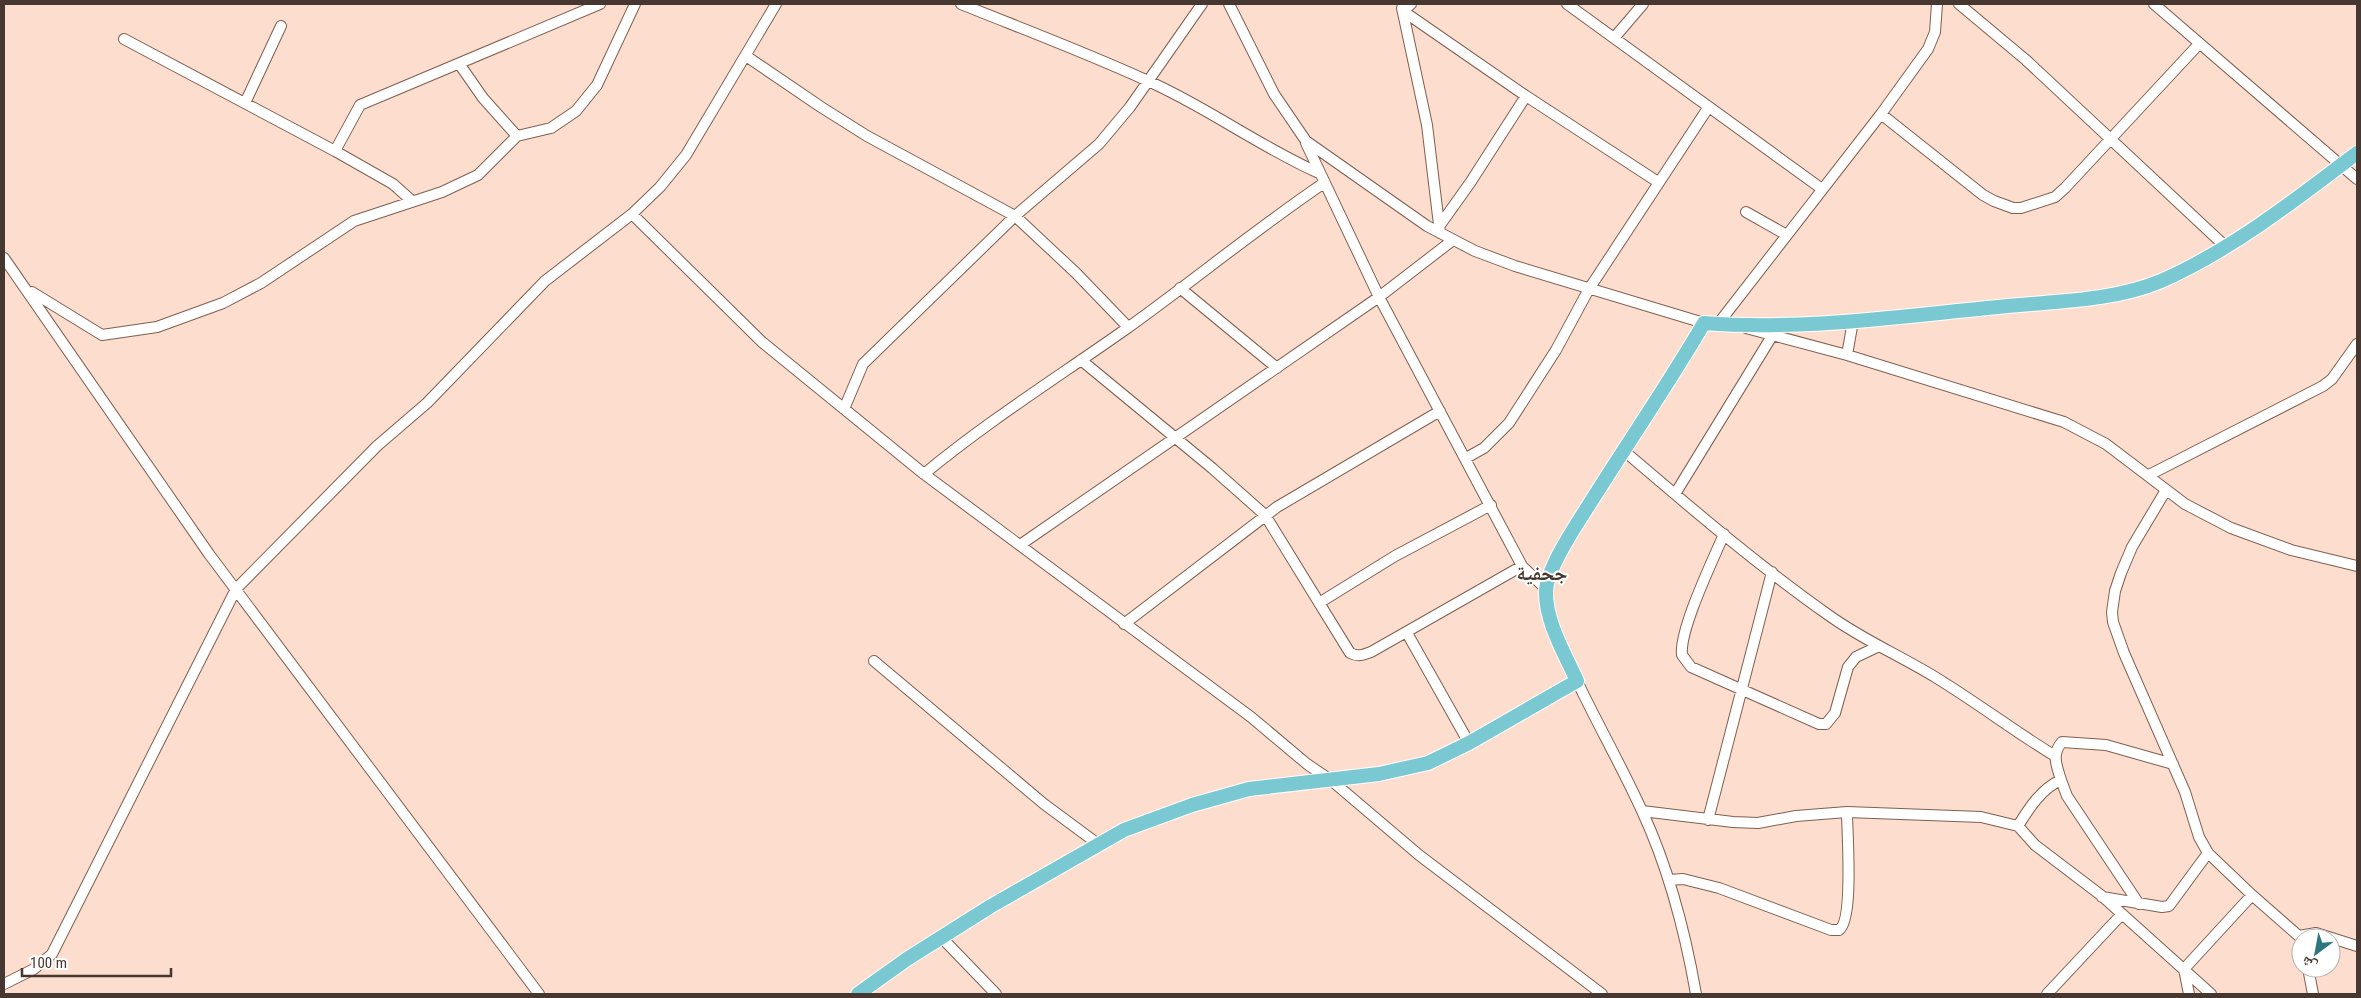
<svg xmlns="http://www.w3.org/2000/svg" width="2361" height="998" font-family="'Roboto Condensed','Noto Naskh Arabic',sans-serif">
<rect width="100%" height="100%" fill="#fcddce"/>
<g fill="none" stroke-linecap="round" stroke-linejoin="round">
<g stroke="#805f4f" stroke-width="12">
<path id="minor" d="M961,4C1023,29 1087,53 1148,81C1207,107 1260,147 1319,173
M1229,4L1274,94L1306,141L1427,226L1475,251L1515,266L1704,323
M1411,4L1403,11L1526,96L1658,182
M1567,4L1822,189
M1959,4L2026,60L2226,247
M2154,4L2357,179
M1402,8L1427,125L1440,233
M1614,38L1643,4
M124,39L335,151L393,184L412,201
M746,56L821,107L867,136L1015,216L1076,273L1128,327
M460,65L483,98L517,136
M245,103L281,26
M1881,114L1983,195L1994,201L2013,208H2021L2055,197L2065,188L2199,44
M1306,143L1379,297L1522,566L1546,589
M335,151L360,105L600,4
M1746,212L1785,234
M632,214L762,342L924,474L1251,717L1307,764L1332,781L1419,855L1602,994
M1440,225L1470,183L1526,96
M4,258L209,554L539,994
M1180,288L1277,368
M32,292L102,335L157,327L223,303L261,283L354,221L442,192L478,175L517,136L551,128L576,111L597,85L635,4
M1718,324L1881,114L1928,49L1935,32L1937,4
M1746,328L1847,355L2064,422L2106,444L2185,504L2231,528L2291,550L2357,566
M1847,355L1853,321
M1081,360L1212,468L1265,515L1350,653C1358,657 1363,655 1371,652L1522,566
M844,409L863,364L1015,216L1099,144L1130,107L1202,4
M1623,450C1690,507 1756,564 1827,614C1861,639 1899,655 1935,677C1976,702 2014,731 2055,756
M1466,458L1484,448L1509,423L1556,350L1589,289L1708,108
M924,474C988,421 1058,377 1126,329C1193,281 1256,229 1324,183
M2149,475L2323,386L2332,379L2357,344
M2166,490L2132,547L2121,573L2115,591L2112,612L2113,622L2124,653L2185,792L2199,837L2208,853L2252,895L2301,938
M1675,494L1772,336
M1724,534C1713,560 1679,630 1682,655L1691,667L1819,724H1826L1835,713L1848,667L1856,657L1879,646
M1020,545L1379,297L1453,240
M1319,603L1395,556L1491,505
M1124,624L1277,507L1440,411
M1407,633L1469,743
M874,661L1044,804L1098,844
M1577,681C1598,725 1622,767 1642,811C1669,869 1685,931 1696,994
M2061,780L2067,796L2139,904
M1642,811L1733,822L1758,823L1796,816L1847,812L1981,817L2018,826L2035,845L2102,896L2211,994
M1708,820L1772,572
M2018,826C2029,808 2042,788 2061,780C2057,767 2051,754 2062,742L2106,745L2173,764
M1669,880L1683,879L1719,888L1831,930H1839C1854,920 1847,833 1847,812
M2102,897L2162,907L2169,906L2208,853
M2299,936L2316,933L2357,946
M941,937L996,994
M2308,968L2313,994
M4,984L34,969L52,954L236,589L377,446L427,403L545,281L632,214L660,187L686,155L776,4
M2047,994L2122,914
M2189,994L2184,969L2252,895"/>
</g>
<g stroke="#fff" stroke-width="16">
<path id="major" d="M858,994L907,959L991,906L1124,830L1192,805L1249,789L1379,774L1428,763L1469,743L1577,681C1565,654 1545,621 1546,591C1547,567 1579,521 1592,500C1629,441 1669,383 1704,323C1802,331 1901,316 1998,307C2052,301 2111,302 2161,281C2230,251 2298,198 2357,153"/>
</g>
<use href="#minor" stroke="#fff" stroke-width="10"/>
<use href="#major" stroke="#7ac8d1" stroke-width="14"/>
</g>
<g text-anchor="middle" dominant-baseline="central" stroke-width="4" stroke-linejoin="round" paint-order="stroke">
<g font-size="20" font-weight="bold" fill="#463730" stroke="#fff">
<text x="1542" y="573">جحفية</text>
</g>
</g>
<rect width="2361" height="998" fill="none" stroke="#463730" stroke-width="10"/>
<g transform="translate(2316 953) rotate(212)"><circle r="24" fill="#ffffff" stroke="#b5afac"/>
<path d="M0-4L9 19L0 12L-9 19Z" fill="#2d757f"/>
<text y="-8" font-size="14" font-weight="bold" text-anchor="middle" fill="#463730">ش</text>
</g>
<path d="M22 968v8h149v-8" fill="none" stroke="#463730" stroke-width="2.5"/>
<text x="30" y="968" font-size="15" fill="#463730" stroke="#ffffff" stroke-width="4" paint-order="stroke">100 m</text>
</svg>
